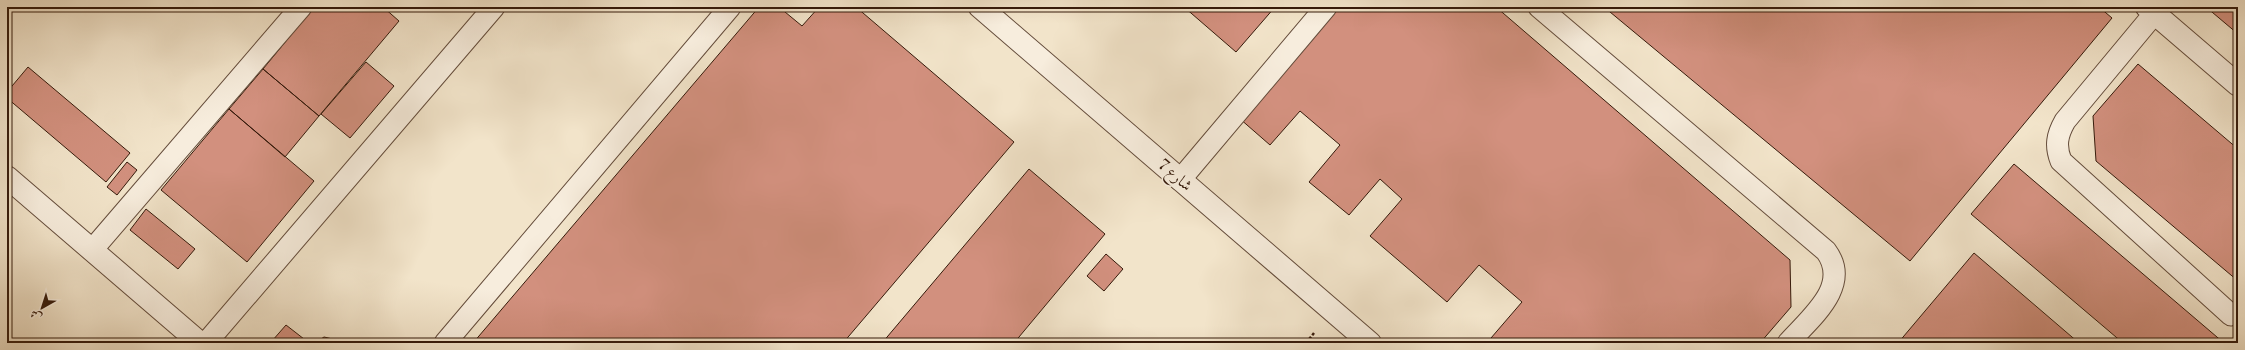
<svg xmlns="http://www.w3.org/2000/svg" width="2245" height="350" font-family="'Libre Bodoni',Amiri,serif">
<rect width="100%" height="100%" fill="#f2e4ca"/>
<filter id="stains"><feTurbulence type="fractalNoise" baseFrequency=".005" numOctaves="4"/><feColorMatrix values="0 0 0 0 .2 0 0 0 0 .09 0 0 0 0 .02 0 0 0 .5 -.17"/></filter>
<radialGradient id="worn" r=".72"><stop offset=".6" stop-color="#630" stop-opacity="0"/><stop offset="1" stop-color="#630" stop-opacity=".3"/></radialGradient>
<path fill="#d2907e" stroke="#351a0b" d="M314,7H383L399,21L319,116L263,69Z
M759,7H779L802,26L819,7H856L1014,142L843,343H473Z
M1184,7H1275L1236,52Z
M1335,7H1496L1790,260L1791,307L1760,343H1496L1491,338L1522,302L1479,265L1447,302L1370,236L1402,199L1380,179L1349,215L1309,182L1340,145L1300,111L1270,145L1239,118Z
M1604,7H2099L2112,18L1910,261Z
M2206,7H2238V34Z
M366,62L394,86L350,138L321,114Z
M2138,64L2238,149V281L2096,161L2093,116Z
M28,67L130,153L106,182L7,98V92Z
M263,69L319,116L285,157L229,109Z
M229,109L314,181L247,262L161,190Z
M127,162L137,170L117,195L107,187Z
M2014,164L2224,343H2123L1971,214Z
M1029,169L1105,234L1014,343H882Z
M146,209L195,249L178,269L130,230Z
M1974,253L2079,343H1898Z
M1106,254L1123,269L1104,291L1087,276Z
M286,325L304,339L300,343H274L272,341Z
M324,337L337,340L339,343H315Z"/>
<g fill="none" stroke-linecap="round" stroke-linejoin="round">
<g stroke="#644c3b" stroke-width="23">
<path id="service" d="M1539,7L1826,251C1852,286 1810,318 1788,343
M2154,14L2065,121C2057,135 2055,146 2061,161L2231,315
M1180,180L1326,7
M92,250L301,7
M206,343L494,7
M445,343L730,7"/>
</g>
<g stroke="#644c3b" stroke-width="24">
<path id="minor" d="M2147,7L2238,85
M7,177L200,343"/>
</g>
<g stroke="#644c3b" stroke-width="24">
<path id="tertiary" d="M980,7L1370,343"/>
</g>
<path stroke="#351a0b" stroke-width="2.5" stroke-dasharray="3 2" stroke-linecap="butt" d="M1306,343L1314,333"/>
<use href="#service" stroke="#f7eddd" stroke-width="21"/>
<use href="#minor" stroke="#f7eddd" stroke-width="22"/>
<use href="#tertiary" stroke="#f7eddd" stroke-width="22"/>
</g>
<g text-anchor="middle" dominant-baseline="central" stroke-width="3" stroke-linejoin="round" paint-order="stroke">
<g font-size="16" fill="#351a0b" stroke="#f7eddd">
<text transform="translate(1175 175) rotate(41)">شارع 7</text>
</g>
</g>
<rect width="2245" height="350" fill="none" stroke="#f2e4ca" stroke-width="24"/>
<rect x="8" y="8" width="2229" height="334" fill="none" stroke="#351a0b" stroke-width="2"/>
<rect x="12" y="12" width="2221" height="326" fill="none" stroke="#351a0b"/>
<g transform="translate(42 308) rotate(219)" stroke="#f7eddd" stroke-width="3" paint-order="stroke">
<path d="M0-3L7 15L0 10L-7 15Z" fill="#351a0b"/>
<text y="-6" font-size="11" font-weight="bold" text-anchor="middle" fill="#351a0b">ش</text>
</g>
<rect width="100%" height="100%" filter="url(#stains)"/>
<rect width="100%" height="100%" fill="url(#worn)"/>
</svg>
